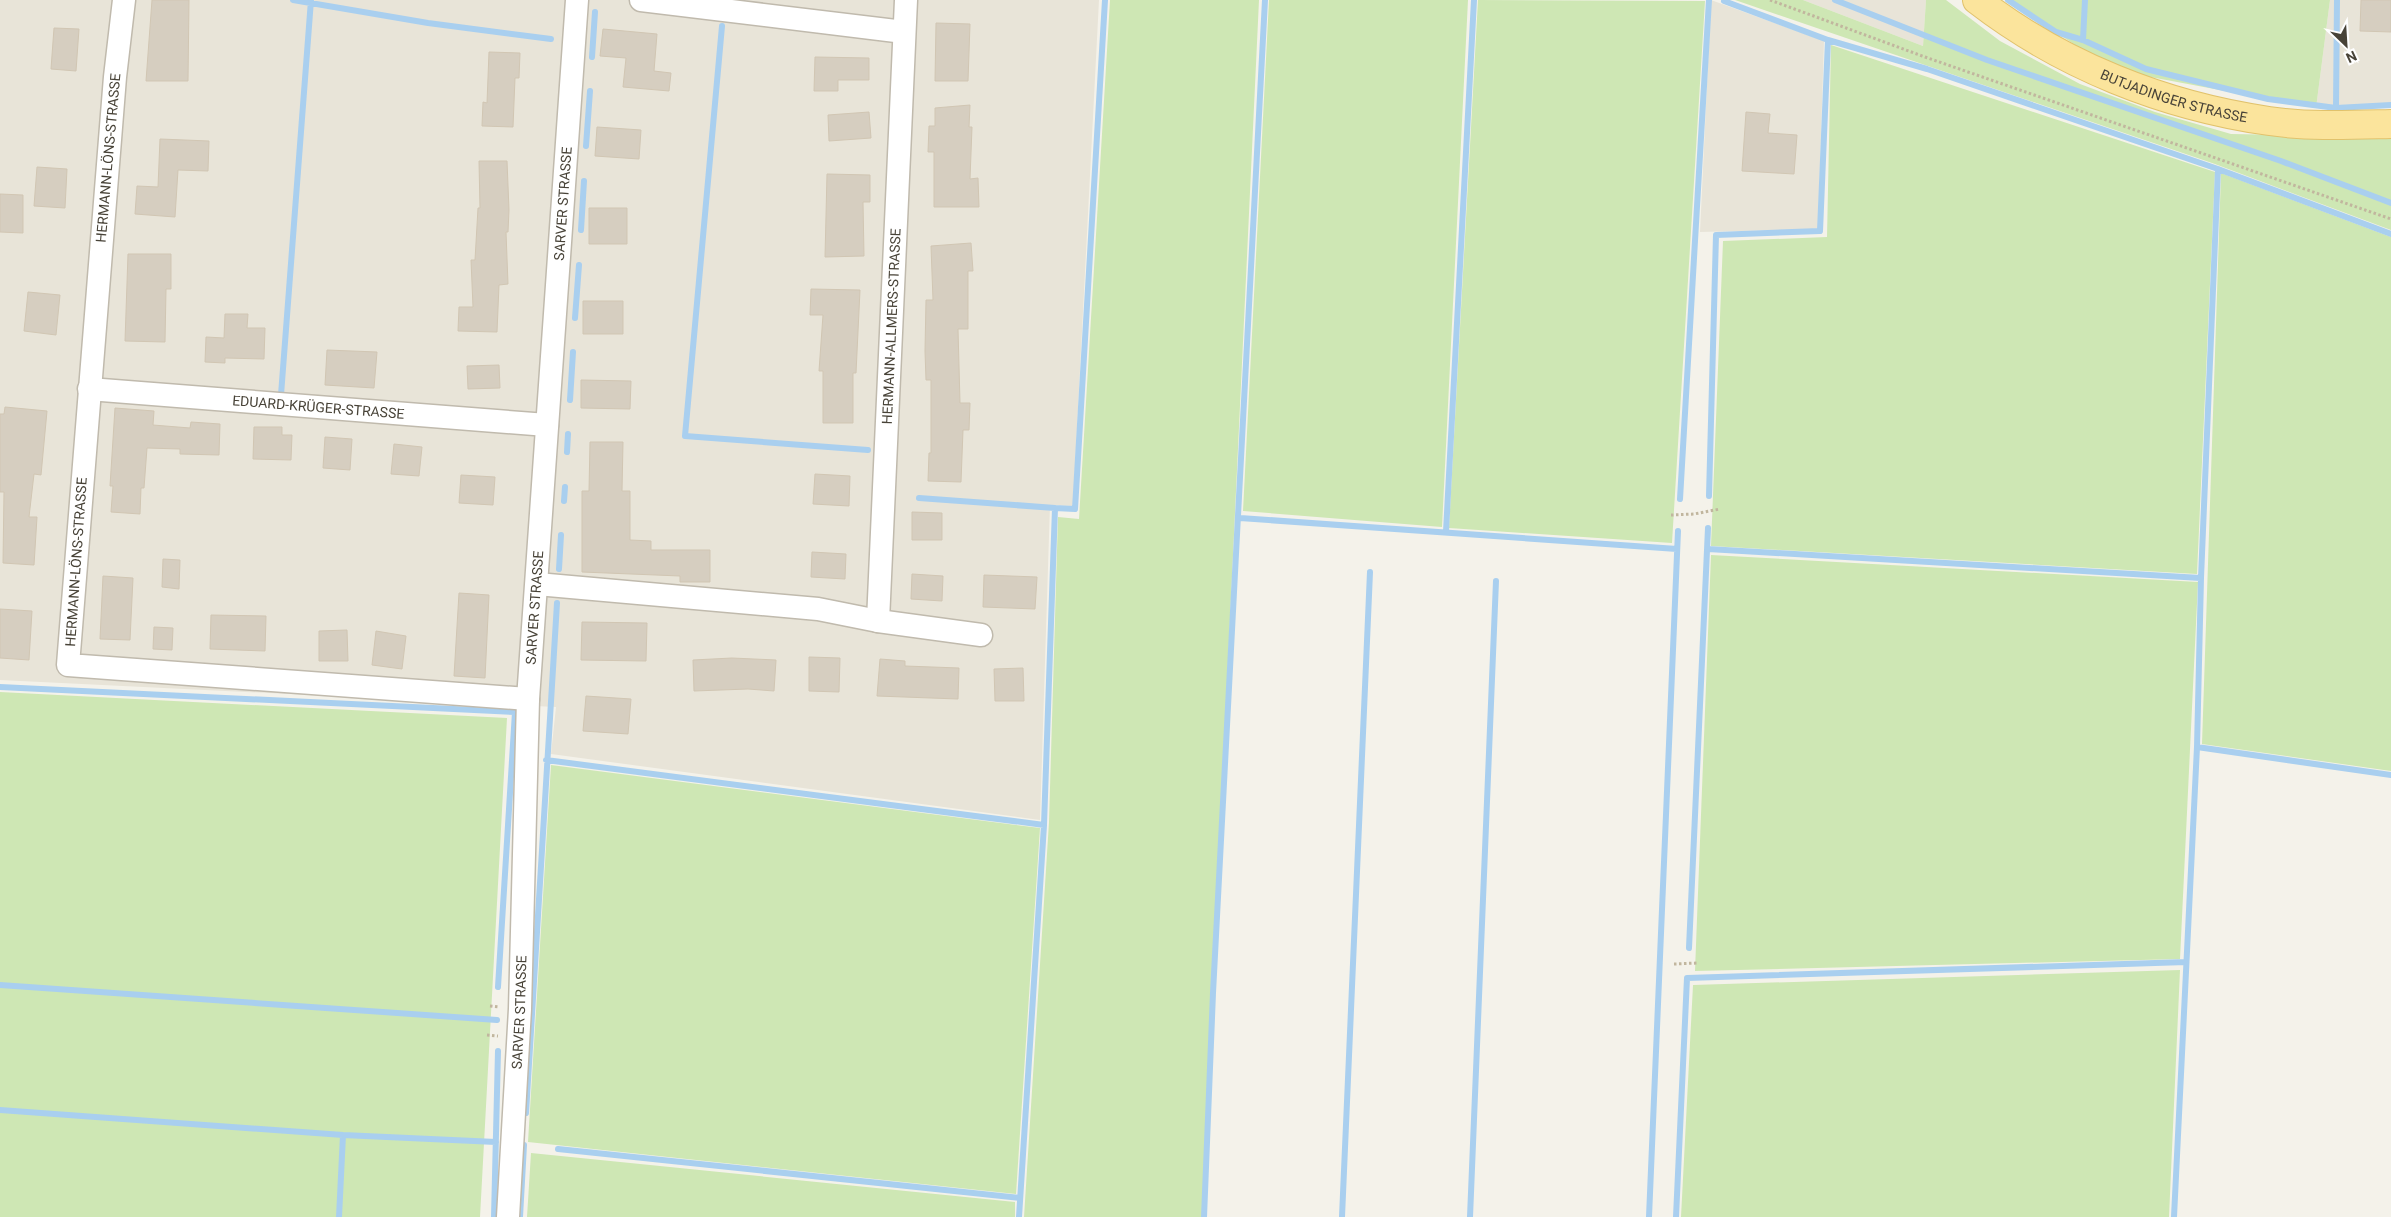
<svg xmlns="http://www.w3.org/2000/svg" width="2391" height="1217" font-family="Roboto,sans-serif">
<rect width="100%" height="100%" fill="#f4f2ea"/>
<path fill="#e8e4d8" d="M0,0H1099L1073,506L1050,505L1040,820L551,754L556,707L0,680Z
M1711,0L1824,41L1818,229L1700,232Z
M1803,0H1926L1923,46Z
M2330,0H2391V107L2316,108Z"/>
<path fill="#cee7b4" d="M1110,0H1259L1202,1217H1024L1049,822L1058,517L1079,519Z
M1269,0H1468L1442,527L1243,511Z
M1478,0L1705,1L1672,543L1449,528Z
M1735,0H1803L1923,46L1926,0H1946L2000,41L2080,84L2155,112L2231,134L2391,137V230L2215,164Z
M2007,0H2330L2316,108L2113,70Z
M1831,45L2215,172L2197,574L1711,546L1723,241L1827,237Z
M2221,173L2391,237V771L2202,744Z
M1711,555L2198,582L2180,959L1695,971Z
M0,692L507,718L480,1217H0Z
M551,765L1040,828L1016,1194L528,1142Z
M2180,970L2169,1217H1681L1693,985Z
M531,1153L1015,1202V1217H527Z"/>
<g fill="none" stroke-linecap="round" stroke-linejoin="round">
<path stroke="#a9cfef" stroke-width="6" d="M293,0L428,23L551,39
M1835,0L1987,60L2281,161L2391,203
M2008,0L2056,32L2083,40L2146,69L2268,99L2336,108L2391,105
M1724,1L1828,40L1927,69L2218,169L2391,234
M722,26L685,436L868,450
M2083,40L2085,0
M592,57L595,12
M2336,108L2337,0
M586,146L590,91
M581,230L584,181
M575,318L579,265
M281,395L311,0
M570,400L573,352
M567,452L568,434
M1709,496L1716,235L1820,231L1828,40
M919,498L1055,508
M1680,499L1709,0
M564,501L565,487
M1240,518L1677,549
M1446,532L1474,0
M1708,549L2201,578
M559,569L561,535
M0,687L515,712L498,987
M2197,747L2391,775
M546,760L1044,825
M1689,948L1708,528
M0,985L497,1020
M0,1110L343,1135L496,1142
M526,1113L557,603
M558,1149L1020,1198
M339,1217L343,1135
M494,1217L498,1051
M520,1217L524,1145
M1019,1217L1044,825L1055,508L1075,509L1105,0
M1204,1217L1213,993L1265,0
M1342,1217L1370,572
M1470,1217L1496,581
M1649,1217L1678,531
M1676,1217L1687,978L2186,962
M2174,1217L2197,747L2201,578L2218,169"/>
</g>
<path fill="#d6cec0" stroke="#d1c6b3" d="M152,0H189L188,81H146Z
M2361,0H2391V32L2360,31Z
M936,23L970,24L968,81H935Z
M54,28L79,29L76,71L51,69Z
M603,29L657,34L654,71L671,73L669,91L623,87L626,58L600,56Z
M489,52L520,53L519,78H515L513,127L482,126L483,102L487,103Z
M815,57L869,58V80H838V91H814Z
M970,105L969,127H972L970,179L978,178L979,207H934V152H928L929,126H935V108Z
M869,112L871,138L829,141L828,115Z
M1746,112L1770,114L1768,133L1797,135L1794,174L1742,171Z
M597,127L641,130L639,159L595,156Z
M160,139L209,141L208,171L178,170L175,217L135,214L137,186L158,187Z
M479,161H507L509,210L508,232H506L508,284L499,285L497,332L458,331L459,307H473L471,260H475L478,208H480Z
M37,167L67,169L65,208L34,206Z
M827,174L870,175V202H863L864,256L825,257Z
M0,194L23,195V233L0,232Z
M589,208H627V244H589Z
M971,243L973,271H968V329H958L960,403H970L969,430H963L961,482L928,481L929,453H931V380H926L925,351L926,300H933L931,246Z
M128,254H171V289H166L165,342L125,341Z
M811,289L860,290L856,373H853V423H823V371H819L823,315H810Z
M28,292L60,295L56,335L24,331Z
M583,301H623V334H583Z
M225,314H248L247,328H265L264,359L225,358V363L205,362L206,337L224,338Z
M327,350L377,352L374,388L325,385Z
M499,365L500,388L468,389L467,366Z
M581,380L631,381L630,409L581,408Z
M5,407L47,411L41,475L34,474L29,517H37L34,565L3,563L4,492H0V414H4Z
M115,408L154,411L153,425L190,428L191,422L220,424L219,455L180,454V449L147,448L144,488H141L140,514L111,512L113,486H110Z
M254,427H282V435H292L291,460L253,459Z
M325,437L352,439L350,470L323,468Z
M590,442H623L622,491H630V540L651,541V550H710V582H680V576L582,572V491H589Z
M394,444L422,447L419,476L391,474Z
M815,474L850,476L849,506L813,504Z
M461,475L495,477L493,505L459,503Z
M912,512L942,513V540H912Z
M812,552L846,554L845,579L811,577Z
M163,559L180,560L179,589L162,587Z
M912,574L943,576L942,601L911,599Z
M984,575L1037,577L1035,609L983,607Z
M103,576L133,578L130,640L100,639Z
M459,593L489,595L485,678L454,676Z
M0,609L32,611L29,660L0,658Z
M211,615L266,616L265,651L210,649Z
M582,622L647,623L646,661L581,660Z
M154,627L173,628L172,650L153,649Z
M347,630L348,661H319V631Z
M376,631L406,636L402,669L372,665Z
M809,657L840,658L839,692L809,691Z
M732,658L776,660L774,691L748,689L694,691L693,660Z
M880,659L905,661V666L959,668L958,699L877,696Z
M1023,668L1024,701H995L994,669Z
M586,696L631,699L628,734L583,731Z"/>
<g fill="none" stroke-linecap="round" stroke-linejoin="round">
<g stroke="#c0baad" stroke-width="25">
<g id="minor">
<path d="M124,0L115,77L68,665L528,699"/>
<path d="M641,0L904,32"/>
<path id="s1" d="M89,389L547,425"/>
<path d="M537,584L818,609L878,621L981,635"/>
<path id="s2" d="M878,621L906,0"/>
<path id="s3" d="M508,1217L520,1009L528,699L577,0"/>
</g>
</g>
<g stroke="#e1c26c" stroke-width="30">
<g id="major">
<path id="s4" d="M1977,0C2061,65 2164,106 2269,121C2309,127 2351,125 2391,124"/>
</g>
</g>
<path stroke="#c1b69e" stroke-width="3" stroke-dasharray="2.5 2.5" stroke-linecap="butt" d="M1770,0L1925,57L2391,219
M1671,515L1694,514L1720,509
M1674,964L1697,963
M490,1006L499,1007
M487,1035L498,1036"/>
<use href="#minor" stroke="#fff" stroke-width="22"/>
<use href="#major" stroke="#fbe49c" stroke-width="28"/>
</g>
<g text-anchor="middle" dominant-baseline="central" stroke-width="4" stroke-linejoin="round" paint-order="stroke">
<g font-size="14" fill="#484338" stroke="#fff">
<text stroke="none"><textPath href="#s4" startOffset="221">BUTJADINGER STRASSE</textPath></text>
<text transform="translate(108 158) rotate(-85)">HERMANN-LÖNS-STRASSE</text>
<text stroke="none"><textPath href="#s3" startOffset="1015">SARVER STRASSE</textPath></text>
<text stroke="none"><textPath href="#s2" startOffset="295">HERMANN-ALLMERS-STRASSE</textPath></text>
<text stroke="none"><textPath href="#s1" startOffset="230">EDUARD-KRÜGER-STRASSE</textPath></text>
<text transform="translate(76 562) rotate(-86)">HERMANN-LÖNS-STRASSE</text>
<text stroke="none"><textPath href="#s3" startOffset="610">SARVER STRASSE</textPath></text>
<text stroke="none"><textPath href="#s3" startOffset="205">SARVER STRASSE</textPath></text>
</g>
</g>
<g transform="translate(2346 45) rotate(155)" stroke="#ffffff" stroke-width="4" paint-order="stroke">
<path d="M0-4L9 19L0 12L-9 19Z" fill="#484338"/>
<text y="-8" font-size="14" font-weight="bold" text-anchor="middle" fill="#484338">N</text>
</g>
</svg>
